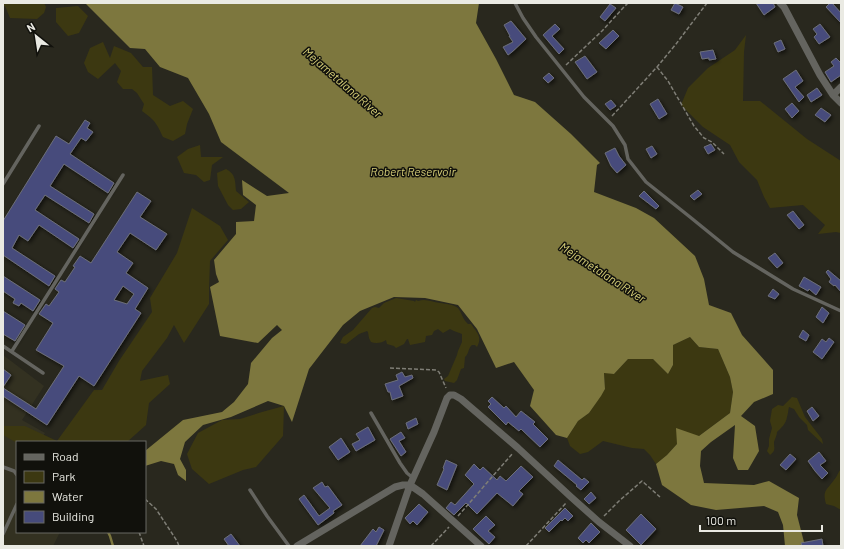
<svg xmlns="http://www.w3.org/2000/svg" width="844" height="549" font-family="Barlow,sans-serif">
<defs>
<filter id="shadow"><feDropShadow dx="2" dy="2" stdDeviation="2" flood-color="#0009"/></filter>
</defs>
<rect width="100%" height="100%" fill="#29281e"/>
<path fill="#333121" d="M3,355L44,386L22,420L45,433L39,442H17V532H60L53,546H3Z"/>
<path fill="#3c3811" d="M3,3H44L46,7L44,13L37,19L10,18L5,6L3,7Z
M78,6L88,16L79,33L68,36L56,22V8Z
M746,35L744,52L743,101H760L807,139L841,161V233L836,232L818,234L825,225L803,205L770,208L764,197L757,180L739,162L730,145L703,127L681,105L688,88L708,68L735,50Z
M103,42L110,58L114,46L131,53L143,67H152L153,95L170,106L183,101L193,109L187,124L185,134L173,141L163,137C157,124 155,120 142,111L144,104L137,93L132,89H123L117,82L121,71L115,63L98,79L88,72L84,63L90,48Z
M200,145L201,157H223L212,165L210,180L204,182L196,175L184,173L177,157L188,149Z
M226,169C236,174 235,181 236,191L249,202L241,209L233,210L228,205L218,186L217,173Z
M192,208L220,226L228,240L210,261L209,289V304L184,343L174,325L167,338L142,371L140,381L168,375L170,384L149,403L146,425L127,442H17V443L3,435V426H25L57,441L94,390H102L119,361L152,312L150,298L177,253Z
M396,298L414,301L415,302L416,300L418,301C426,298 432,302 440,303C446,304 453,304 458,308C462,313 463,320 468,324H471C476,332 483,336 477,347L475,345H472C468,348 469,354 465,357L464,368L461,369L457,380L454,383L445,381L444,379L448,376L457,355L458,351L462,342V334L454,331L450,329L443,333L438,329L434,331L432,335L426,336L425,342L410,345L408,339H407L404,344L396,348L394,346L387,344L386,340C382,343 376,344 371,342L369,338L368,332L367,331L359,334L346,344L340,343L343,337L353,330L372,308L375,307L379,308L384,303Z
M690,337L699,347L718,349L730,377L733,392L730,413L699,436L677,444L667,455L656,464L650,455L644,449L632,448L603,441L588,452L580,454L570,446L567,438L578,421L589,413L605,389L604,372L614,374L628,359H653L668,374L673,365V345Z
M792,397L797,398L805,417L822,439L823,444L808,430L807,425L799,417L794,409L789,407C788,411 788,414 787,417C786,424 781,428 777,432C777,435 775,439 774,442C774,449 776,450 770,455L767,451L769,446V439L772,428L770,421L772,409L778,405L783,406Z
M284,406L283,436L256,467L243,470L209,484L192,469L187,454L198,433L222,420L240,419L262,412Z
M841,469V510L834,506L826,504C822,490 827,490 834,480C837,477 838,472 841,469Z"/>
<path fill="#7d773e" d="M85,3H479L476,23L496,59L514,95L535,102L571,134L600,163L597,165L594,192L636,208L654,218L695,256L704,279L709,305L731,313L742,335L773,370V394L754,402L741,416L755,426L759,451L748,470H738L733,458L735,425L711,442L701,451L700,466L704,483L754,485L769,481L799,498L797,515L805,546H785L783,525L778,512L764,506L716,510L691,505L662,485L656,464L667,455L677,444L676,428L699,436L730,413L733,392L730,377L718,349L699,347L690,337L673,345V365L668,374L653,359H628L614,374L604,373L605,389L601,396L589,413L578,421L567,438L556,435L530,406L534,390L514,362L496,368L477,329L458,305L425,298L394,297L360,311L343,325L309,369L292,422L284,406L268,401L231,417L203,425L185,442L180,459L186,470V481L178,475L174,464L161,461L145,466V451L183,420L222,412L234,402L248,384L251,363L272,338L282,330L277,325L258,343L220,336L210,287L219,282L216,274L214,260L236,234V222L254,221L256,205L243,195L242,180L267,196L289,193L221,142L209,114L188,78L160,67L145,49L130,48Z"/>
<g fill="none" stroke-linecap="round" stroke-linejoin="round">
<path stroke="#7d773e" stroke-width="2.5" d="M108,532L110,536L113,546"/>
</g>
<path fill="#464b7b" stroke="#6d6f7a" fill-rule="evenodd" filter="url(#shadow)" d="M675,3L683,7L679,14L671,10Z
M756,3H773L775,7L764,15Z
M830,3H832L841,13V23L826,7Z
M610,4L616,8L605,21L600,17Z
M511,21L526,39L512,52L508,55L503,47L513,42L509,36H510L504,25Z
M555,24L560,29L552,36L564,49L559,54L543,35Z
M820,24L830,37L819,44L814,37L817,34L813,29Z
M613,30L619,36L606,49L599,43Z
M781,40L785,49L778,52L774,43Z
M713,50L716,59L709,60V58L702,59L700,52Z
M585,56L597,72L587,79L575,62Z
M836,58L840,62L841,61V75L831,82L825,72L834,66L831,62Z
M796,70L803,81L795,87L804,97L799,102L783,79Z
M549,73L554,78L548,83L543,78Z
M817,88L822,95L811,102L807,95Z
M658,99L667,114L659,119L650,104Z
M611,100L616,106L610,110L605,104Z
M792,103L799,111L792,118L785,109Z
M821,108L831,115L825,122L815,115Z
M85,120L90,123L87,128L93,132L86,141L81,138L70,154L114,183L108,193L64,164L50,186L94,214L89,223L45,195L35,210L79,239L73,248L39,225L28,241L19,235L12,248L55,276L49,286L3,255V221L56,136L69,144Z
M711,144L715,150L708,154L704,147Z
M652,146L657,154L651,158L646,149Z
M615,148L619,156L626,165L617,173L611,166L605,153Z
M698,190L702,194L694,200L690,196Z
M644,191L659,206L656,209L639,196Z
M137,192L151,201L140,217L167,234L156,250L130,233L117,252L133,263L126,273L148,288L135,309L141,313L94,386L79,376L47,425L3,396V388L36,409L64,366L36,350L53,323L39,314L46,304L49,306L59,292L55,289L61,280L65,282L75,267L73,266L80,256L91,263ZM123,286L134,294L127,304L114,300Z
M793,211L804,225L799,229L787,215Z
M775,253L783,263L777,268L768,258Z
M828,270L841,281V292L835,285L834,286L829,282L831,279L826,272Z
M3,276L40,300L33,311L21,303L19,306L13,303L15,299L3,291Z
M804,277L821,287L816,295L809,289L808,291L799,286Z
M773,289L779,294L775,299L768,296Z
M822,307L829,313L823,323L816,317Z
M3,311L25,325L15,341L3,334Z
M803,330L809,335L806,341L799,337Z
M829,338L834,342L822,359L813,352L822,339L826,342Z
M3,369L11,375L3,387Z
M402,372L405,377L412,375L413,378L399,386L403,396L392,400L390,392H388L385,384L398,380L396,375Z
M492,397L504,408L506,406L516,417L521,411L535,422L533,424L548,439L540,447L521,429L519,431L508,422L506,425L488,407L491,404L488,401Z
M812,407L819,416L813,421L807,411Z
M416,418L418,424L408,429L406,423Z
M368,427L375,440L356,451L352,444L360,440L356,434Z
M401,432L405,438L399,441L406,452L401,456L390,439Z
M341,438L350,452L338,460L329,447Z
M819,452L826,461L820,465L828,473L822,479L815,471L808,461Z
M790,454L796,459L786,470L780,465Z
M446,460L457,465L447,490L437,485L444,469L443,468Z
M558,460L582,480L584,478L589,482L581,490L576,486L577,485L554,466Z
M474,464L480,470L483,467L497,480L500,476L506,481L521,466L533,477L519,491L523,494L513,506L497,493L477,514L466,503L454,515L446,508L451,502L455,505L474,484L465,475Z
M322,482L325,487L328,486L342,505L333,511L334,513L318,525L299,499L304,495L319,516L330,508L313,488Z
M591,492L596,498L589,504L584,499Z
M419,504L428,512L417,525L413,521L410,524L405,518Z
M565,508L573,516L568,521L565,518L562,521L561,520L549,532L545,528Z
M641,514L656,529L641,545L626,530Z
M486,516L495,525L488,531L495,537L489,544L473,529Z
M591,523L600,532L589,543L586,540L583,543L578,538Z
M379,527L384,530L376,546H360L373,529L376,532Z
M231,534L240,546H229L224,539Z
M822,539L823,546H802L801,543Z"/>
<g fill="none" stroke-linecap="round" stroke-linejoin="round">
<path stroke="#7f7e76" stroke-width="1.5" stroke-dasharray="4 2" stroke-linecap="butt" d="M566,65L602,31L623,8L628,3
M657,67L668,81L694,126L704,138L712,142L724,154
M612,116L657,67L676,44L707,3
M390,368L436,370L439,372L446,388
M145,499L156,509L177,541L179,546
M458,516L513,453
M604,516L619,501L642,481L660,497
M139,532L144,546
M431,546L449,527
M526,546L567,502"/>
<path stroke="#64645f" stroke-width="3.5" d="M515,3L523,18L536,37L584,97L613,126L625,145L628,159L646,182L690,217L733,252L793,289L841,311
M3,184L39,126
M3,346L43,373
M12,351L123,175
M371,413L400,463L407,473L413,478
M3,467L14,471L17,475
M250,490L267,516L289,546
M3,534L17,504"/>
<path stroke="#64645f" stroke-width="7" d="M780,3L784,7L820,75L833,95L841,103
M833,95L841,87
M297,546L395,487L403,485H410L423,494L481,546
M389,546L410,485L434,432L447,398L450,395H454L461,399L518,448L571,497L599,522L630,546"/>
</g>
<g text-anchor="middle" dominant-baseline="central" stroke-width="3" stroke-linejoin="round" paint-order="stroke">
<g font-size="12" font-style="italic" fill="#d7cf78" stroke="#11110c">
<text transform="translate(343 82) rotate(41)">Mejametalana River</text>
<text x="413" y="171">Robert Reservoir</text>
<text transform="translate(603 272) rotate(33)">Mejametalana River</text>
</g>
</g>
<rect width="844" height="549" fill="none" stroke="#eaeae3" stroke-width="8"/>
<rect x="16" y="441" width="130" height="92" fill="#11110c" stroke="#686862"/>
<rect x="24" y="454" width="20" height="6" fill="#64645f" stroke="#686862"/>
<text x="52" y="461" font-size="12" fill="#eaeae3">Road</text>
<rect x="24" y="471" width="20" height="12" fill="#3c3811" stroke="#686862"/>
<text x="52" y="481" font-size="12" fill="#eaeae3">Park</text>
<rect x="24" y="491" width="20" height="12" fill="#7d773e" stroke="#686862"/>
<text x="52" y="501" font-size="12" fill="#eaeae3">Water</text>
<rect x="24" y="511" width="20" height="12" fill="#464b7b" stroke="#686862"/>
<text x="52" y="521" font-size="12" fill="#eaeae3">Building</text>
<g transform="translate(36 36) rotate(330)" stroke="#11110c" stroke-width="3" paint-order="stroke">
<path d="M0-3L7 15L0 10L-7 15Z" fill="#eaeae3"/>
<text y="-6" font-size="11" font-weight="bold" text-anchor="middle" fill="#eaeae3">N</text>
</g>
<path d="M700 525v6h122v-6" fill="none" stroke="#eaeae3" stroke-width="2"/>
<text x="706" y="525" font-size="12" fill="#eaeae3" stroke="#11110c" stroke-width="3" paint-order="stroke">100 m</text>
</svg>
